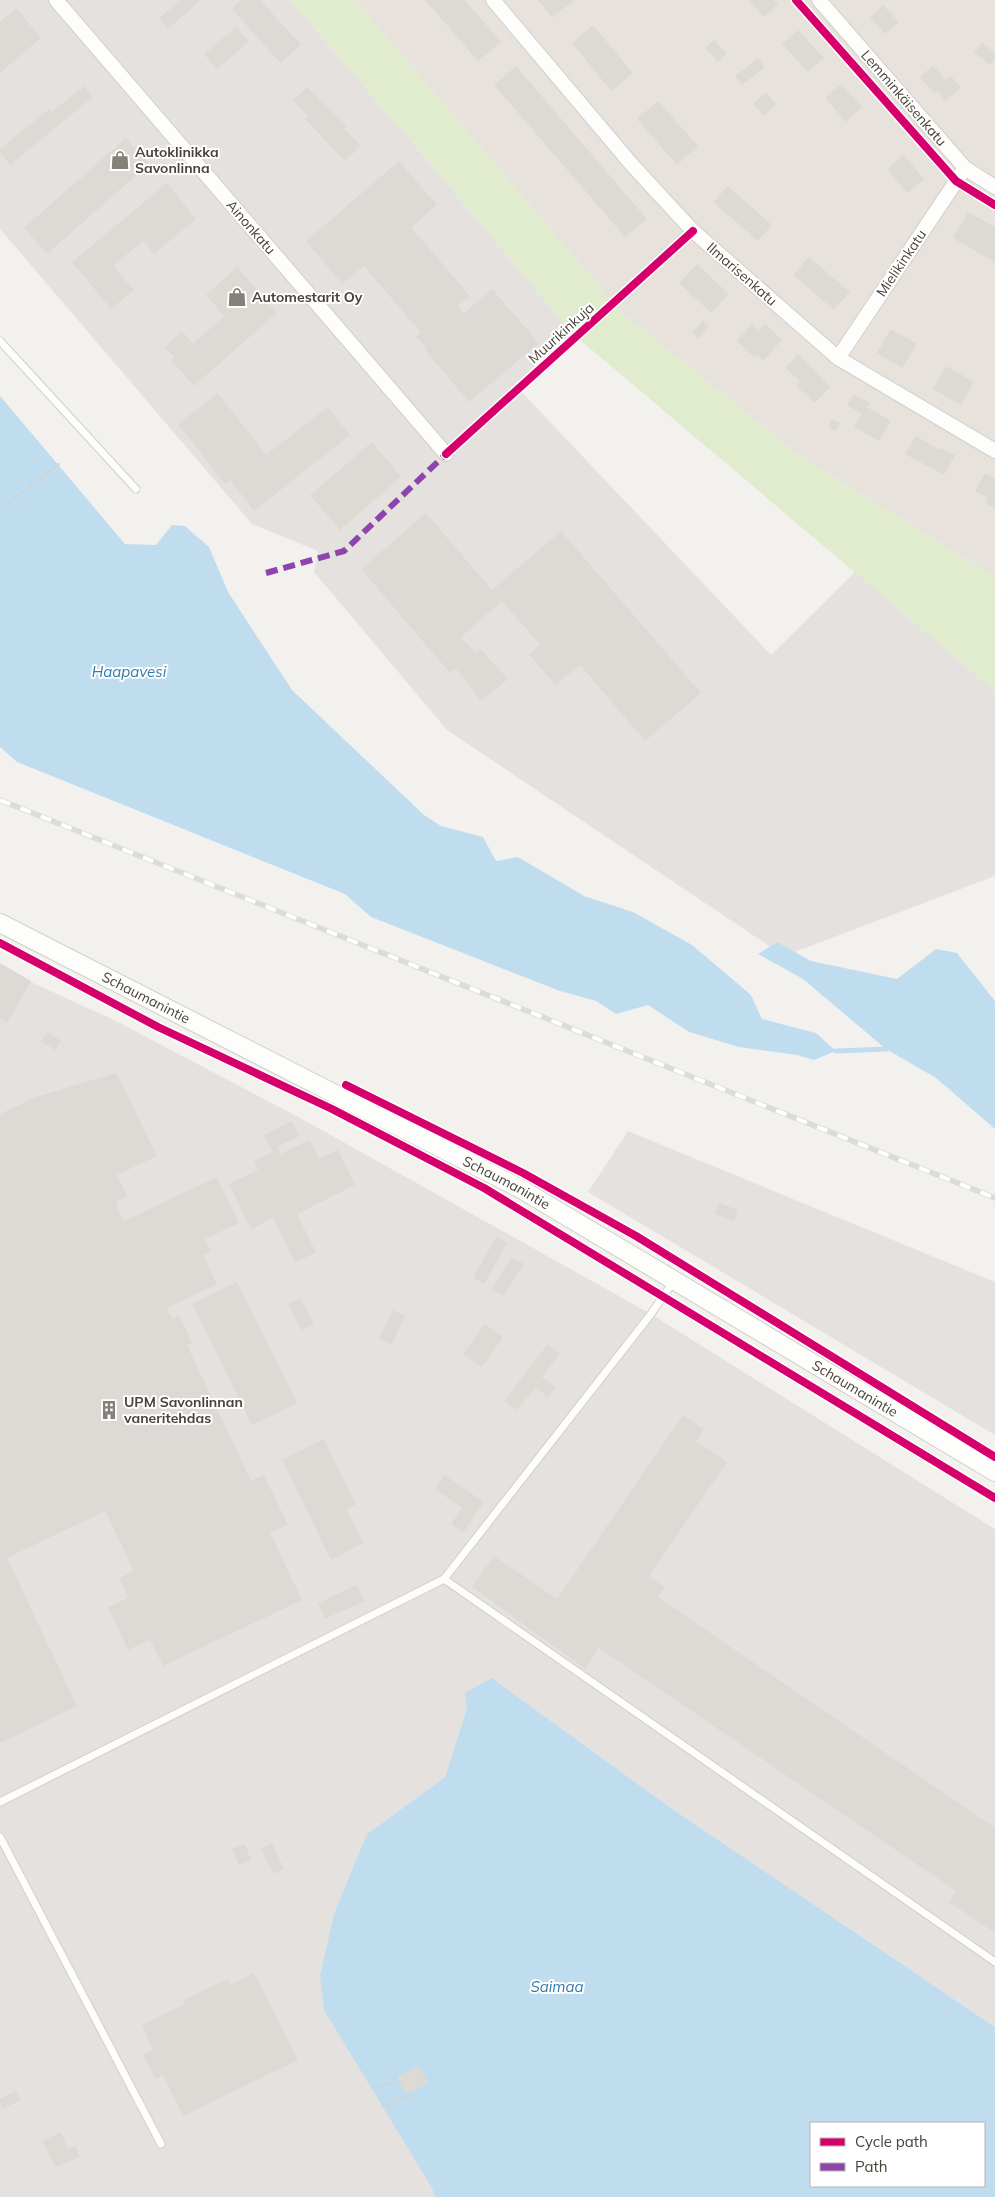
<svg xmlns="http://www.w3.org/2000/svg" width="995" height="2197" font-family="Mulish,sans-serif">
<rect width="100%" height="100%" fill="#f3f1ee"/>
<path fill="#e7e3dc" d="M355,0H995V577L801,457L621,312Z"/>
<path fill="#e5e1de" d="M0,0H290L407,136L573,334L515,385L771,655L855,572L995,691V876L784,956L447,730L314,572L318,551L252,524L0,229Z
M0,968L114,1020L302,1119L651,1314L995,1529V2027L668,1806L492,1678L467,1708L445,1777L367,1834L435,2197H0Z
M628,1131L995,1282V1435L588,1192Z"/>
<path fill="#e1eccf" d="M290,0H355L621,312L801,457L995,577V691L573,334L407,136Z"/>
<path fill="#c0ddef" fill-rule="evenodd" d="M0,396L125,544L156,545L172,525L185,526L209,547L228,592L292,690L424,815L441,826L483,837L496,861L518,857L584,896L633,912L692,945L751,995L762,1019L816,1033L836,1051L814,1060L797,1055L739,1047L689,1032L648,1005L616,1014L596,1001L560,991L371,917L345,894L17,762L0,747Z
M777,942L811,961L897,979L936,949L957,953L995,1001V1129L936,1078L886,1049L803,979L758,954Z
M492,1678L668,1806L995,2027V2197H435L432,2188L324,2010L320,1976L334,1914L367,1834L445,1777L467,1708L465,1693ZM811,2123H984V2186H811Z"/>
<g fill="none" stroke-linecap="round" stroke-linejoin="round">
<path stroke="#c0ddef" stroke-width="5" d="M836,1051L886,1049"/>
</g>
<path fill="#dddad6" d="M181,0H201L168,29L159,18Z
M241,0H260L301,45L280,63L232,9Z
M425,0H465L501,42L478,61Z
M538,0H574L552,18Z
M748,0H774L778,4L764,17Z
M883,5L899,22L885,34L870,18Z
M16,8L41,38L0,73V22Z
M593,25L633,73L611,91L572,43Z
M236,27L249,42L217,69L204,54Z
M798,30L824,58L808,72L782,44Z
M714,40L727,53L718,62L705,48Z
M982,42L995,53V59L990,65L974,52Z
M758,58L765,67L742,85L735,76Z
M933,65L946,80L951,76L961,88L945,101L937,91L934,93L920,77Z
M516,66L647,219L625,237L494,85Z
M841,84L862,107L846,122L825,98Z
M84,86L93,97L10,165L0,152V149L49,109L52,112Z
M307,87L347,126L344,129L361,146L345,161L305,119L308,116L293,100Z
M766,92L776,104L764,116L753,104Z
M658,101L698,146L677,165L637,119Z
M126,138L149,164L47,254L24,228Z
M904,155L924,179L907,193L887,169Z
M399,161L437,205L411,227L470,296L458,306L464,313L492,289L539,343L469,402L425,350L427,348L416,337L421,333L364,266L342,284L306,241Z
M167,183L196,219L154,254L143,241L113,266L134,290L111,309L72,262Z
M728,186L772,225L758,241L713,202Z
M968,212L995,227V262L953,238Z
M809,257L850,292L834,310L793,275Z
M697,264L729,294L711,313L679,283Z
M237,267L277,313L194,386L171,360L174,357L165,347L182,331L193,344L224,316L206,295Z
M703,320L709,326L699,339L692,333Z
M765,323L782,340L763,361L758,355L755,358L737,341L752,324L758,330Z
M891,329L917,344L902,368L877,353Z
M798,354L830,387L815,403L796,386L800,381L785,368Z
M946,366L974,382L961,405L933,389Z
M218,393L266,455L328,407L350,435L254,511L230,480L225,484L178,424Z
M854,394L870,403L867,407L891,421L879,441L854,427L862,414L847,405Z
M832,419L840,423L836,431L828,427Z
M916,436L940,450L942,448L955,455L944,475L905,454Z
M372,442L401,477L340,530L310,495Z
M985,473L995,479V508L985,503L988,498L975,491Z
M426,513L492,590L561,531L701,693L645,741L580,665L555,685L529,654L540,645L502,601L461,637L475,653L480,649L508,679L481,701L456,669L450,673L361,569Z
M0,963L31,981L7,1023L0,1018Z
M48,1032L61,1041L55,1050L41,1041Z
M116,1073L157,1156L117,1175L127,1196L115,1202L124,1221L217,1177L239,1223L205,1239L211,1251L203,1255L217,1284L167,1308L172,1319L179,1315L192,1343L187,1345L251,1481L264,1475L288,1525L270,1533L302,1600L163,1666L150,1640L128,1650L108,1607L128,1598L119,1578L134,1571L105,1511L7,1558L77,1706L0,1743V1114L36,1097Z
M292,1121L299,1136L277,1147L281,1154L310,1140L319,1159L338,1150L355,1185L297,1214L316,1252L295,1263L273,1218L251,1229L229,1184L258,1170L254,1161L273,1152L264,1135Z
M719,1203L738,1210L734,1221L715,1214Z
M496,1237L507,1243L484,1284L473,1278Z
M511,1257L524,1264L504,1296L492,1289Z
M237,1282L297,1403L252,1425L192,1304Z
M300,1298L314,1324L302,1330L288,1304Z
M393,1310L405,1316L391,1345L379,1338Z
M485,1324L503,1337L482,1367L463,1354Z
M548,1344L560,1354L542,1377L556,1387L548,1397L536,1388L516,1410L504,1401Z
M683,1415L704,1429L696,1441L727,1462L649,1576L665,1588L658,1597L995,1828V1933L949,1902L956,1891L599,1648L585,1669L472,1587L494,1556L557,1599Z
M324,1439L356,1505L347,1510L363,1543L331,1560L282,1460Z
M444,1475L484,1502L463,1533L451,1524L462,1508L435,1489Z
M357,1585L365,1601L325,1619L318,1603Z
M272,1843L284,1869L274,1874L261,1849Z
M245,1844L251,1860L239,1865L232,1849Z
M254,1973L298,2060L183,2116L163,2075L155,2079L143,2055L153,2050L142,2025L185,2004L183,2000L228,1979L230,1985Z
M419,2065L428,2083L406,2094L397,2077Z
M16,2091L21,2100L2,2109L0,2099Z
M61,2132L68,2149L76,2146L80,2157L55,2167L42,2141Z"/>
<g fill="none" stroke-linecap="round" stroke-linejoin="round">
<g stroke="#d1cfcb" stroke-width="9">
<path id="service" d="M0,341L136,489
M673,1282L651,1314L444,1579L995,1962
M0,1802L444,1579
M0,1837L161,2144"/>
</g>
<g stroke="#d1cfcb" stroke-width="16">
<path id="minor" d="M56,0L446,454
M493,0L633,166L693,231L838,358L995,451
M819,0L965,168L995,187
M838,358L965,168"/>
</g>
<g stroke="#d1cfcb" stroke-width="20">
<g id="tertiary">
<path id="s1" d="M0,923L521,1189L995,1472"/>
</g>
</g>
<path stroke="#d3d1cc" stroke-width="3" stroke-dasharray="2.5 2.5" stroke-linecap="butt" d="M6,505L60,463
M376,2089L396,2080
M382,2106L413,2094"/>
<use href="#service" stroke="#fdfdfc" stroke-width="7"/>
<use href="#minor" stroke="#fdfdfc" stroke-width="14"/>
<use href="#tertiary" stroke="#fdfdfc" stroke-width="18"/>
<g stroke="#dbdbda" stroke-width="5.5">
<path id="rail" d="M0,800L995,1198"/>
</g>
<use href="#rail" stroke="#fff" stroke-width="4" stroke-dasharray="11" stroke-linecap="butt"/>
<path stroke="#8e44ad" stroke-width="6" stroke-dasharray="12 6" stroke-linecap="butt" d="M266,573L344,551L446,454"/>
<g stroke="#fff" stroke-width="11">
<path id="cycleway" d="M796,0L956,181L995,205
M446,454L693,231
M0,943L158,1027L332,1109L484,1188L995,1498
M346,1085L523,1173L636,1236L995,1457"/>
</g>
<use href="#cycleway" stroke="#d6006c" stroke-width="8"/>
</g>
<defs>
<g id="shop-bare" transform="scale(1.5)"><path d="M-5-2.5h2.3a2.7 3.5 0 0 1 5.4 0H5L5.5 6h-11ZM-1.5-2.5h3a1.5 2.3 0 0 0-3 0Z" fill="#858078" stroke="#fff" stroke-width="2.5" paint-order="stroke"/></g>
<g id="building-bare" transform="scale(1.5)"><path d="M-4-6H4V6H1V3H-1V6H-4ZM-2.5-4.3h1.7v1.8h-1.7ZM.8-4.3h1.7v1.8H.8ZM-2.5-1h1.7V.8h-1.7ZM.8-1h1.7V.8H.8Z" fill="#858078" stroke="#fff" stroke-width="2.5" paint-order="stroke"/></g>
</defs>
<g fill-rule="evenodd">
<use href="#shop-bare" x="120" y="160"/>
<use href="#shop-bare" x="237" y="297"/>
<use href="#building-bare" x="109" y="1410"/>
</g>
<g text-anchor="middle" dominant-baseline="central" stroke-width="4" stroke-linejoin="round" paint-order="stroke">
<g font-size="14" fill="#4a4339" stroke="#fff">
<text transform="translate(904 98) rotate(49)">Lemminkäisenkatu</text>
<text transform="translate(251 227) rotate(49)">Ainonkatu</text>
<text transform="translate(901 263) rotate(-56)">Mielikinkatu</text>
<text transform="translate(742 274) rotate(41)">Ilmarisenkatu</text>
<text transform="translate(561 333) rotate(-42)">Muurikinkuja</text>
<text stroke="none"><textPath href="#s1" startOffset="164">Schaumanintie</textPath></text>
<text stroke="none"><textPath href="#s1" startOffset="569">Schaumanintie</textPath></text>
<text stroke="none"><textPath href="#s1" startOffset="974">Schaumanintie</textPath></text>
</g>
<g font-size="14" font-weight="bold" fill="#4a4339" stroke="#fff" text-anchor="start">
<text x="135" y="152">Autoklinikka<tspan x="135" dy="16">Savonlinna</tspan></text>
<text x="252" y="297">Automestarit Oy</text>
<text x="124" y="1402">UPM Savonlinnan<tspan x="124" dy="16">vaneritehdas</tspan></text>
</g>
<g font-size="15" font-style="italic" fill="#307bae" stroke="#fff">
<text x="129" y="671">Haapavesi</text>
<text x="557" y="1986">Saimaa</text>
</g>
</g>
<rect x="810" y="2122" width="175" height="65" fill="#ffffff" stroke="#b7b4b0"/>
<rect x="820" y="2138" width="25" height="8" fill="#d6006c" stroke="#b7b4b0"/>
<text x="855" y="2147" font-size="15" fill="#4a4339">Cycle path</text>
<rect x="820" y="2163" width="25" height="8" fill="#8e44ad" stroke="#b7b4b0"/>
<text x="855" y="2172" font-size="15" fill="#4a4339">Path</text>
</svg>
